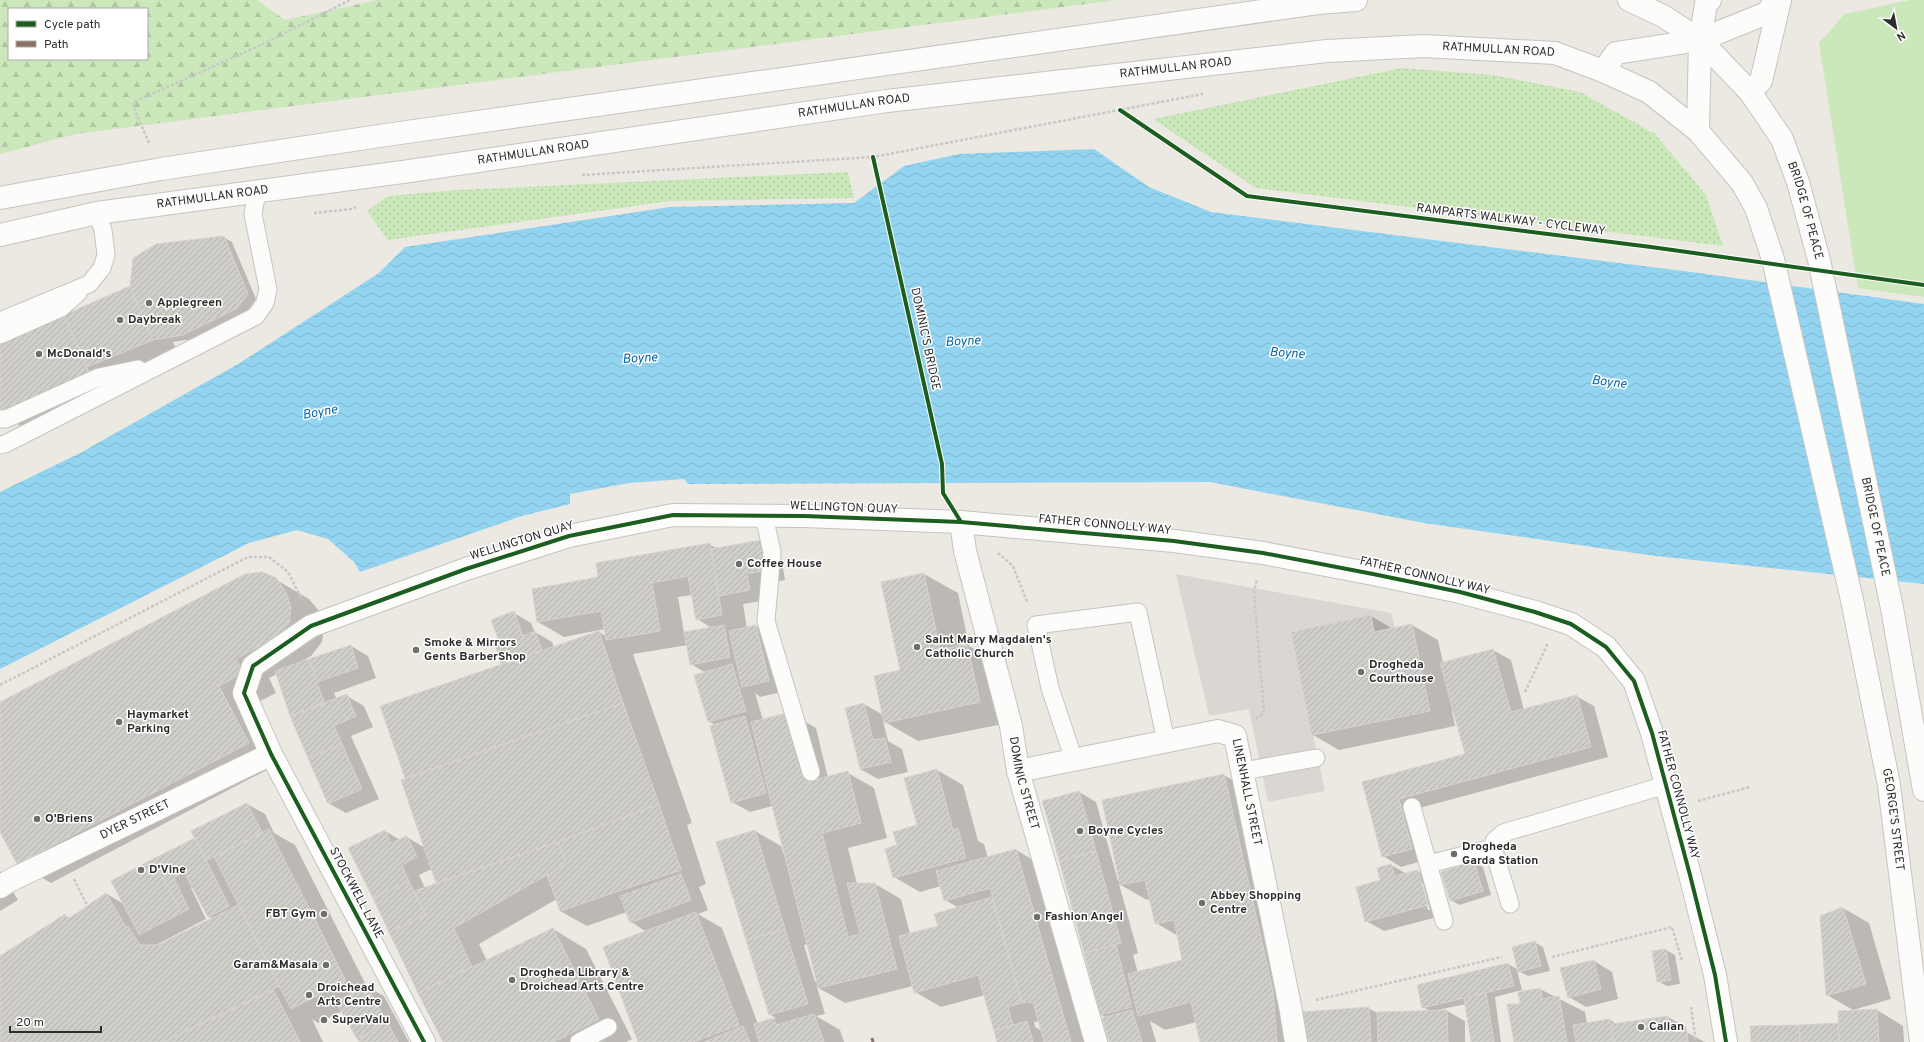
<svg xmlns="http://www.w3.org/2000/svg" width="1924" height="1042" font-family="Overpass,sans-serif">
<defs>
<pattern id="grass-dots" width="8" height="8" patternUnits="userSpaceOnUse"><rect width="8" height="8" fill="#cbe8ba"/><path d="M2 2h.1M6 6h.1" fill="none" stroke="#afc7a0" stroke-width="1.8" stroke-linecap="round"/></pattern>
<pattern id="forest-firs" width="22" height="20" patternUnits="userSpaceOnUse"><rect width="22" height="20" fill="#cbe8ba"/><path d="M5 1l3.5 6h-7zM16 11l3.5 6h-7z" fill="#afc7a0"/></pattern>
<pattern id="water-waves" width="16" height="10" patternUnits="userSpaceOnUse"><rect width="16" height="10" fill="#93d4f0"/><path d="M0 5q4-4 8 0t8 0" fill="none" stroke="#7fb6ce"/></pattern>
<pattern id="building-hatch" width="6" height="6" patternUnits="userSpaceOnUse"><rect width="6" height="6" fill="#d0cec9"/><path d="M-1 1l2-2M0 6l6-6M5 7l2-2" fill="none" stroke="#b3b1ad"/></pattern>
</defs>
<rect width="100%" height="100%" fill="#ece8e2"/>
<path fill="url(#grass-dots)" d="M1402,68L1493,75L1580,92L1655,134L1706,195L1723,246L1256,188L1153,119Z
M848,172L854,198L670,201L388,240L367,211L388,196L457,190Z"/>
<path fill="url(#forest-firs)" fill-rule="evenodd" d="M0,0H257L285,20L378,0H1117L76,134L0,154ZM9,9H147V59H9Z"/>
<path fill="#cbe8ba" d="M1910,0H1924V297L1858,288L1819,43L1845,14Z"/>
<path fill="#dad6d1" d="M1176,574L1391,613L1395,628L1374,632L1370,615L1291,632L1325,791L1268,802L1249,709L1209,716Z"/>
<path fill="url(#water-waves)" d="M1094,149L1149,187L1211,212L1691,272L1924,304V584L1656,556L1424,523L1210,482L688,484L684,479L629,483L570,494V504L522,516L360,572L354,562L328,539L297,530L249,543L0,669V492L82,452L238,364L379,273L405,247L670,207L854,203L904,166L959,154Z"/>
<path fill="#0003" fill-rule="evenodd" d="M223,237L232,242L256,299L245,314L192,339L173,342L178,354L24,428L0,414L62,312L67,315L131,287Z
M709,544L718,549L780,551L785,580L765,584L768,600L743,604L747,628L756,626L774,636L786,691L760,697L755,693L763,720L790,713L816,728L828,778L848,773L874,788L887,838L848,848L857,884H875L901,899L910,934L939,926L959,908L945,900L941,886L920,892L894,877L898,846L918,826L937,770L963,785L978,841L984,844L988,858L1016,850L1042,865L1092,1042H998L985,995L941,1007L915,992L913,986L845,1003L817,987L825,1014L816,1016L840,1030L844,1042H639L647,932L631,922L627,912L587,926L560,911L557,899L479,944L487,961L553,929L586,949L632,1039L626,1042H445L385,831L400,840L407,837L425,848L406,779L381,707L504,664L502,663L501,645L514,613L531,623L535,632L552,642L554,647L599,632L606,636L605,629L564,637L538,622L599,578ZM692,595L697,619L712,628L684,633L678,597ZM688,645L691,664L706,673L709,722L716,725L732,802L750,812L772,806L786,855H784L781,846L755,831L769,1014L776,1018L758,1024L722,928L698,914L708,910L699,887L706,884L687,825L692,823L633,654ZM432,869L438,883L425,888L419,875ZM808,944L817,982H815L804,945ZM1039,1021L1042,1031L1035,1027L1034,1022Z
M924,574L958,593L969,646L1001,664L1013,722L918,741L883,721L888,741L902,749L908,772L878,779L860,769L864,704L883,715L901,671L882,583Z
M275,579L309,599L320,612L324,627L322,642L311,656L297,664L351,646L368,656L376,678L334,693L337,700L347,696L364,706L373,727L351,736L379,799L346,813L328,803L277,674L269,678L276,693L252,705L282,762L51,883L18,863L0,829V703Z
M1371,616L1393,629L1412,625L1438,640L1443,663L1493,650L1511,660L1524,710L1576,696L1594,706L1608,757L1416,809L1429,859L1401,867L1383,856L1363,783L1466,755L1454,711H1452L1455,726L1339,750L1313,735Z
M1224,775L1250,790L1302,1042H1201L1197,1022L1165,1030L1150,1021L1156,1042H1110L1107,1018L1101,1015L1043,802L1079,792L1096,802L1118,881ZM1119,884L1147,900L1150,899L1156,923L1178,936L1184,961L1138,973L1133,955L1138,953Z
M247,804L265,814L274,833L295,845L367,987L384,996L409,1042H360L342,1011L318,1023L312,1019L323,1042H0V957L65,916L70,918L107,894L125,905L196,839ZM193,886L208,916L213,919L160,946L158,944L206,919L191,888Z
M1474,862L1483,867L1491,895L1459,905L1451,900Z
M1391,865L1407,874L1418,871L1436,881L1445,915L1384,931L1366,921L1381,880ZM1421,883H1423L1430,910H1428Z
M0,871L18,900L0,911Z
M1843,908L1869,923L1891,999L1853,1010L1827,995Z
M1534,942L1543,947L1550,971L1528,976L1517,970L1522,990L1495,997L1501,1042H1472L1466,1004L1438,1010L1447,1011L1465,1021V1042H1305L1368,1008L1378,1013L1431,1012L1423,1007L1508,964L1519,970Z
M1666,950L1675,955L1680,984L1667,986L1658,981Z
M1594,961L1612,972L1618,999L1586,1007L1569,997Z
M1540,989L1585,1012L1587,1024L1610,1020L1617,1024L1668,1017L1686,1027V1032L1705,1042H1515L1522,1005Z
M1877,1010L1903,1026L1904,1042H1752L1751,1027L1839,1024Z"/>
<path fill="url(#building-hatch)" stroke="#d7d4ce" d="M224,236L248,294L236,309L183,335L153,340L130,286L133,258L156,244Z
M130,286L153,340L87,367L64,315Z
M62,311L89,372L0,412V339Z
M762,540L768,570L747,574L750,590L719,596L711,549Z
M710,543L722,615L696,620L688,576L652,583L660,631L606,640L601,611L537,622L532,589L598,577L596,563Z
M263,572L276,578L286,592L291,608L289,623L278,636L236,659L243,673L219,686L249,743L17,864L0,832V702L245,574Z
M924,573L940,650L967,644L980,702L884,723L874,676L900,670L881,582Z
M514,611L523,636L535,631L542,650L501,664L495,645L500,644L491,620Z
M1371,615L1374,632L1412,624L1430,711L1312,735L1291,632Z
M724,625L730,657L690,665L684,632Z
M756,625L769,681L742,687L729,631Z
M599,631L623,703L405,778L380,706Z
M351,645L358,668L317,682L309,659Z
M1493,649L1511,712L1577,695L1591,747L1399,799L1412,849L1382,857L1362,782L1465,754L1440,663Z
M309,659L325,704L290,716L275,671Z
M732,664L746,711L708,722L694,675Z
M347,694L356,716L334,726L342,744L308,758L290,716Z
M623,703L659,804L558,842L436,883L401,780Z
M864,703L873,740L885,738L891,762L860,769L845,708Z
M790,712L807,782L848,771L861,823L822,833L848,937L860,934L847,883H875L897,969L818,988L751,722Z
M745,716L766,793L731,803L710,726Z
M342,744L362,789L328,804L308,758Z
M937,769L953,830L958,828L966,858L893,878L885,849L897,845L893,832L917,825L904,778Z
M1224,774L1273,991L1277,1042H1200L1191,1002L1138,1016L1128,974L1182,960L1174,920L1155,924L1145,880L1120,885L1102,800Z
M1079,791L1096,851L1060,861L1042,801Z
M247,803L262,832L206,861L191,831Z
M659,804L681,870L560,911L547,875L566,864L558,842Z
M269,829L346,981L291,1009L214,857Z
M385,830L391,843L407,836L417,857L402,865L409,881L373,898L348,848Z
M755,830L785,929L746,940L716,842Z
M195,838L229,906L208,917L184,872L174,878L189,909L181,913L153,859Z
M558,842L566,864L454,928L472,967L418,993L389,932L425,915L414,891Z
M1016,849L1071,1042H1044L1033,1002L1022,1003L990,888L944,901L936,871Z
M1096,851L1121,943L1084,953L1060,861Z
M153,859L181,913L139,935L111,881Z
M1474,861L1483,891L1450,901L1441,872Z
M1391,864L1395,876L1418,870L1428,905L1365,922L1356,887L1380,880L1377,868Z
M681,874L691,900L630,923L620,896Z
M409,881L425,915L389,932L373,898Z
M106,893L126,927L128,926L140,945H158L238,905L279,986L164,1042H0V956L65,914L68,919Z
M992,897L1022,1003L1008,1007L1013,1025L994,1031L978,975L914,993L899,936L938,926L934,914Z
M1843,907L1866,984L1826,996L1820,916Z
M696,912L739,1025L693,1042H638L603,947Z
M553,928L599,1019L554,1042H443L418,993Z
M785,929L808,1004L769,1015L746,940Z
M1535,941L1541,966L1518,972L1512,947Z
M1116,945L1132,1007L1100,1015L1084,953Z
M1666,949L1671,980L1657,982L1652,951Z
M1594,960L1601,989L1568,998L1560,968Z
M1508,963L1514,986L1422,1008L1417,985Z
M366,985L387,1022L357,1039L336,1002Z
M1541,988L1542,999L1559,996L1567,1042H1514L1507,1004H1520L1518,992Z
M273,989L300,1042H164L215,1016L216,1018Z
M1486,992L1494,1042H1471L1464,998Z
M1369,1007L1371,1042H1304L1302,1012Z
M1877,1009L1879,1042H1839L1838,1011Z
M1132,1010L1142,1042H1109L1102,1018Z
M1447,1010L1448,1042H1378L1377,1012Z
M814,1014L824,1042H759L754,1024L774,1018L776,1025Z
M1668,1016L1670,1032L1687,1031L1688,1042H1614L1612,1024Z
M1610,1019L1613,1042H1576L1573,1025Z
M1027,1021L1033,1042H997L994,1031Z
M387,1022L398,1042H359L357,1039Z
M1838,1023L1839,1042H1800L1799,1025Z
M1799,1025L1800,1042H1751L1750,1026Z
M743,1026L750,1042H704Z"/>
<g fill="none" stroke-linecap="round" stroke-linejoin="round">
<g stroke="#c5c4c3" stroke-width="19">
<path id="lane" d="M0,321L89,284L102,268L106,255L103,230L97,213
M0,335L61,308L78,293
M0,419H6L99,377L138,369
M0,445L5,444L256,316L265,303L268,289L253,214L257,192
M764,516L772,552L766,621L811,772
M1074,760L1050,688L1036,625L1138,612L1166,741
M1243,771L1316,758
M1412,807L1444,921
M1428,864L1493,848
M1510,904L1493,848L1494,841L1503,833L1666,785
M579,1042L608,1027"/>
</g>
<g stroke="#c5c4c3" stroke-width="24">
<g id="street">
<path id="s1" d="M961,522L965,551L1011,726L1018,771L1096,1042"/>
<path d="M271,754L424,1042"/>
<path id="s2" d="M1018,771L1218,731L1235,736L1290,1006L1296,1042"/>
</g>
</g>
<g stroke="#c5c4c3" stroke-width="24">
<g id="secondary">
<path id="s3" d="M1629,0L1663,16L1700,40L1750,92L1782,139L1798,182L1819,260L1892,608L1924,790"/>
<path d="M1603,71L1616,53L1700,40L1767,13L1776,0"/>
<path d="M1750,92L1761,81L1780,0"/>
<path d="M1698,131L1700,40L1706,4L1710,0"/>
<path d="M0,198L161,169L386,135L1318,3L1356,0"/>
<path id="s4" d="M0,235L97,213L410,171L887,101L1327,51L1424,46L1555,53L1603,71L1649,92L1698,131L1742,183L1756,208L1773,259L1852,600L1889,785L1921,1042"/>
<path id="s5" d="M0,887L9,881L271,754L244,693L253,666L311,626L466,569L569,536L673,515L804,516L961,522L1174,541L1263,553L1373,574L1460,592L1535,612L1571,624L1606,647L1634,681L1652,733L1690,875L1715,975L1726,1042"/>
</g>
</g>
<path stroke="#c8c8c8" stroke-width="2.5" stroke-dasharray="3 2" stroke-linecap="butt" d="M149,143L133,106L134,102L263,44L350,0
M582,175L873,157L1203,94
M314,213L352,209L356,207
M998,553L1013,566L1027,602
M0,685L248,557H269L288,572L302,600
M1525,692L1548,643
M1256,719L1264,713L1254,592L1257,579
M1698,801L1750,787
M74,879L87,905
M1552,957L1672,927L1682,961
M1316,1000L1502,957
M1691,1007L1696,1042"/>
<use href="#lane" stroke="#fcfcfb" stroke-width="17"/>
<use href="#street" stroke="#fcfcfb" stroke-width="22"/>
<use href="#secondary" stroke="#fcfcfb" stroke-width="22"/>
<path stroke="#8d6e63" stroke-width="3" stroke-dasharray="6 3" stroke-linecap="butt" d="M872,1038L873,1042"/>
<g stroke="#fff" stroke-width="6">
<path id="cycleway" d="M1120,110L1247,196L1651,247L1924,285
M873,157L942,464L943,493L961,522
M424,1042L271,754L244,693L253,666L311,626L466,569L569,536L673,515L804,516L961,522L1174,541L1263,553L1373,574L1460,592L1535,612L1571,624L1606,647L1634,681L1652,733L1690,875L1715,975L1726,1042"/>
</g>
<use href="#cycleway" stroke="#1b5e20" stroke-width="4"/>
</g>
<g fill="#706e6c" stroke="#fff" stroke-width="1.5">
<circle cx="149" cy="303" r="4"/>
<circle cx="120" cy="320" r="4"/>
<circle cx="39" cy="354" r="4"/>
<circle cx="739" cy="564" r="4"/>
<circle cx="917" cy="647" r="4"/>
<circle cx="416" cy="650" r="4"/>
<circle cx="1361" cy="672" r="4"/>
<circle cx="119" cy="722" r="4"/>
<circle cx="37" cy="819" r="4"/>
<circle cx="1080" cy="831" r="4"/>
<circle cx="1454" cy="854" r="4"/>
<circle cx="141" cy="870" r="4"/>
<circle cx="1202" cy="903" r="4"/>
<circle cx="324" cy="914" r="4"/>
<circle cx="1037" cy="917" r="4"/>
<circle cx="326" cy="965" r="4"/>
<circle cx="512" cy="980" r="4"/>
<circle cx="309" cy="995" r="4"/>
<circle cx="324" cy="1020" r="4"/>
<circle cx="1641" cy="1027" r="4"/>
</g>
<g text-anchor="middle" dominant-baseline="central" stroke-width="3" stroke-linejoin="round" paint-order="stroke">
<g font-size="12" fill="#2d2d2d" stroke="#fff">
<text stroke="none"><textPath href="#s4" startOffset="1512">RATHMULLAN ROAD</textPath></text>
<text stroke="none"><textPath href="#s4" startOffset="1188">RATHMULLAN ROAD</textPath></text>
<text stroke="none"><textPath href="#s4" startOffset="864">RATHMULLAN ROAD</textPath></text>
<text stroke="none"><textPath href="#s4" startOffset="540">RATHMULLAN ROAD</textPath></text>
<text stroke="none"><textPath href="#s4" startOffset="216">RATHMULLAN ROAD</textPath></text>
<text stroke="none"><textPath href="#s3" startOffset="286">BRIDGE OF PEACE</textPath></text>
<text transform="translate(1511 220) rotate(7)">RAMPARTS WALKWAY - CYCLEWAY</text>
<text transform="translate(925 339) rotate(78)">DOMINIC'S BRIDGE</text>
<text transform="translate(844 508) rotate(2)">WELLINGTON QUAY</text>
<text transform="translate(1105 525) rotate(5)">FATHER CONNOLLY WAY</text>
<text stroke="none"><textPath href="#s3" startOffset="610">BRIDGE OF PEACE</textPath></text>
<text transform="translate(522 541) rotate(-17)">WELLINGTON QUAY</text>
<text transform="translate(1425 576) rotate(13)">FATHER CONNOLLY WAY</text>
<text stroke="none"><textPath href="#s1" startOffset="269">DOMINIC STREET</textPath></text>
<text stroke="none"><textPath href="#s2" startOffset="279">LINENHALL STREET</textPath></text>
<text transform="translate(1678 795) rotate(75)">FATHER CONNOLLY WAY</text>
<text stroke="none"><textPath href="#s5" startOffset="151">DYER STREET</textPath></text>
<text stroke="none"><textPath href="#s4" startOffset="2457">GEORGE'S STREET</textPath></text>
<text transform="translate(356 893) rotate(62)">STOCKWELL LANE</text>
</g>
<g font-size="12" font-weight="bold" fill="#2d2d2d" stroke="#fff" text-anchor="start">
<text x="157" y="303">Applegreen</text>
<text x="128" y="320">Daybreak</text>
<text x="47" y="354">McDonald's</text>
<text x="747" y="564">Coffee House</text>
<text x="925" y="640">Saint Mary Magdalen's<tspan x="925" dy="14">Catholic Church</tspan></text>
<text x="424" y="643">Smoke &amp; Mirrors<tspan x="424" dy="14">Gents BarberShop</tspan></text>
<text x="1369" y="665">Drogheda<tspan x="1369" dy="14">Courthouse</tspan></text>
<text x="127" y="715">Haymarket<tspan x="127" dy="14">Parking</tspan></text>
<text x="45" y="819">O'Briens</text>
<text x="1088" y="831">Boyne Cycles</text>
<text x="1462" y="847">Drogheda<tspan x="1462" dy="14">Garda Station</tspan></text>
<text x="149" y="870">D'Vine</text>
<text x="1210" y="896">Abbey Shopping<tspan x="1210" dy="14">Centre</tspan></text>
<text x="316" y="914" text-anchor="end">FBT Gym</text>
<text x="1045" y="917">Fashion Angel</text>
<text x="318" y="965" text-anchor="end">Garam&amp;Masala</text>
<text x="520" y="973">Drogheda Library &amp;<tspan x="520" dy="14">Droichead Arts Centre</tspan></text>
<text x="317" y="988">Droichead<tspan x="317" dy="14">Arts Centre</tspan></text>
<text x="332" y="1020">SuperValu</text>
<text x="1649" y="1027">Callan</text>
</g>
<g font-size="13" font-style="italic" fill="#0568a9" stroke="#fff">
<text transform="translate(963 342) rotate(-3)">Boyne</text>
<text transform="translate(1287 354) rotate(4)">Boyne</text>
<text transform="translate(640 359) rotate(-3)">Boyne</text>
<text transform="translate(1609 383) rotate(7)">Boyne</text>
<text transform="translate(320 413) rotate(-10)">Boyne</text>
</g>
</g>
<rect x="8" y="8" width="140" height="52" fill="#ffffff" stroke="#ababab"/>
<rect x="16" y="21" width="20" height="6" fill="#1b5e20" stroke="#ababab"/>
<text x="44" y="28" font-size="12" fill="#2d2d2d">Cycle path</text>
<rect x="16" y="41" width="20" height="6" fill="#8d6e63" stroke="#ababab"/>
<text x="44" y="48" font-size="12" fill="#2d2d2d">Path</text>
<g transform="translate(1896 28) rotate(148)" stroke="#ffffff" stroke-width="3" paint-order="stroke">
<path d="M0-3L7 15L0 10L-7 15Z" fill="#2d2d2d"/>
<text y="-6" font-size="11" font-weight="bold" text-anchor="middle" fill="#2d2d2d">N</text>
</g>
<path d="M10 1026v6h91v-6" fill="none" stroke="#2d2d2d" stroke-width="2"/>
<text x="16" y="1026" font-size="12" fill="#2d2d2d" stroke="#ffffff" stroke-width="3" paint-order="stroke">20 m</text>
</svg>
